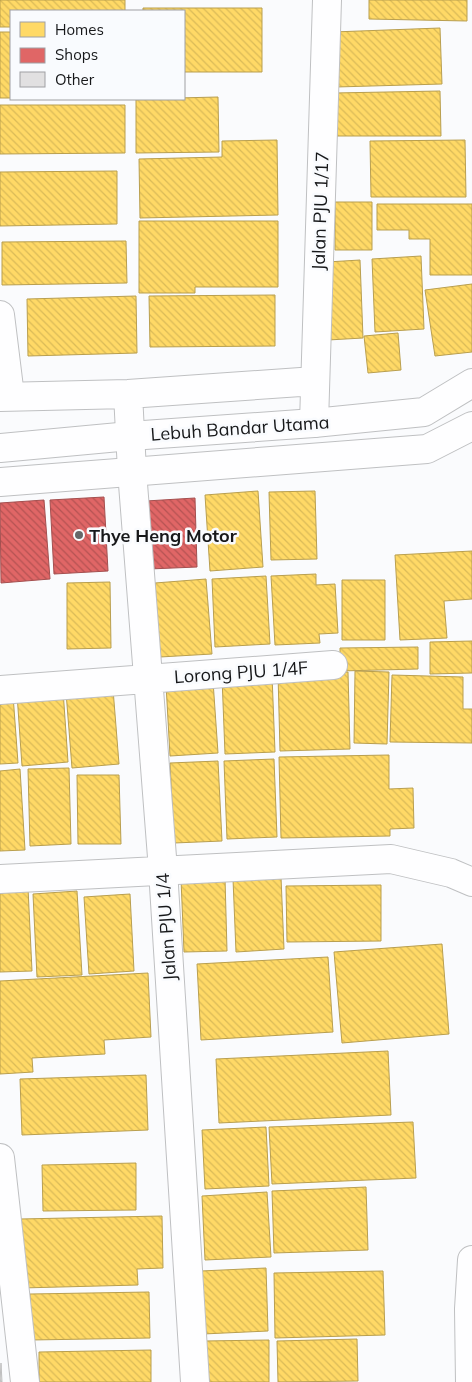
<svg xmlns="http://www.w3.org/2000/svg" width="472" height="1382" font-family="Mulish,sans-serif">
<defs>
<pattern id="homes-back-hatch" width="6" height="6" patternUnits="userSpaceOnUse" patternTransform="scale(1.25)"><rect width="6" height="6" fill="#ffd966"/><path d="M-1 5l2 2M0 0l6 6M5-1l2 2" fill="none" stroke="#daba58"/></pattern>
<pattern id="shops-back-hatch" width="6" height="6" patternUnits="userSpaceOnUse" patternTransform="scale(1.25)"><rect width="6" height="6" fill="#e06666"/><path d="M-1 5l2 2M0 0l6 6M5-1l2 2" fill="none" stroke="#b55353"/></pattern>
<pattern id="building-back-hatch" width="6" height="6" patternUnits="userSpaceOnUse" patternTransform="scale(1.25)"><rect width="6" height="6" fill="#e1e0e1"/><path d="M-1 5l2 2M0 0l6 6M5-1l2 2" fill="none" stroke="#c0bfc0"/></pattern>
</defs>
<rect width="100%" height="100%" fill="#fafbfd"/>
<path fill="url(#homes-back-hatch)" stroke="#b99f4f" d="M0,0H125V11H11V27H0Z
M369,0H467V21L369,19Z
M143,8H262V72H184V11H143Z
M440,28L442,84L336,87L333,32Z
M0,32H11V98H0Z
M440,91L441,136H334V93Z
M218,97L219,152L136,153V99Z
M0,105H125V153L0,154Z
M277,140L278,215L140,218L139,159L222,157V141Z
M465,140L466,197H371L370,141Z
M117,171V224L0,226V172Z
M335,202H372V250H335Z
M377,204H472V275H430V239H409V230H377Z
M139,221H278V287H195V293H139Z
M126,241L127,283L2,285V242Z
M421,256L424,329L375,332L372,259Z
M360,260L363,338L328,340L327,262Z
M472,284V352L435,356L425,290Z
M275,295V346L150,347L149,296Z
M136,296L137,353L28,356L27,299Z
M398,333L401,370L368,373L364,336Z
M258,491L263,567L210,571L205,495Z
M315,491L317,559L271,560L269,492Z
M472,551V599L444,601L447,638L400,640L395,555Z
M316,574V585L335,584L338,633L319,634L320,643L275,645L271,576Z
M266,576L270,644L215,647L212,579Z
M206,579L212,654L160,657L155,583Z
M342,580H385V640H342Z
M110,582L111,648L67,649V583Z
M472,641V673L430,674V642Z
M418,647V669L340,671V648Z
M355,671L389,672L387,744L354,743Z
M348,672L350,749L280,751L278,674Z
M272,675L275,752L225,754L222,677Z
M392,675L463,677V709H472V743L390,742Z
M213,681L218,753L170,756L166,684Z
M113,689L119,764L72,768L66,692Z
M63,690L68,762L22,766L17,694Z
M13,695L18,763L0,764V696Z
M389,755V789L413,788L414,828L390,829V836L281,838L279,757Z
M274,759L277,837L227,839L224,761Z
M218,761L222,841L174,843L170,763Z
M69,768L71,844L30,846L28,769Z
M20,769L25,850L0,851V771Z
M77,775H119L121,844H78Z
M281,877L284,949L236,952L233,879Z
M225,878L227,951L184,952L181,879Z
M381,885V941L287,942L286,886Z
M28,888L32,971L0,972V889Z
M77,891L82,975L37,977L33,894Z
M130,894L134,971L89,974L84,897Z
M442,944L449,1034L342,1043L334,952Z
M328,957L333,1032L201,1040L197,964Z
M148,973L151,1037L104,1040L105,1054L32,1058L33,1072L0,1074V981Z
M388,1051L391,1115L219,1123L216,1059Z
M146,1075L148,1130L22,1135L20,1079Z
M413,1122L416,1178L272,1184L269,1127Z
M266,1127L269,1186L205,1189L202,1130Z
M136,1163V1210L43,1211L42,1165Z
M366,1187L368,1250L274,1253L272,1191Z
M267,1192L271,1257L205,1260L202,1196Z
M162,1216L163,1268L137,1269L138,1285L21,1288L20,1219Z
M266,1268L268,1331L203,1334L201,1271Z
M383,1271L385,1335L275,1338L274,1273Z
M149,1292L150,1338L31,1340L30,1294Z
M357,1339L358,1381L278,1382L277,1341Z
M269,1340V1382H205L204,1341Z
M151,1350V1382H39V1352Z"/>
<path fill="url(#shops-back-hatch)" stroke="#a44f4f" d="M104,497L108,571L54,574L50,500Z
M195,498L197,567L149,569L146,501Z
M44,500L50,579L1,583L0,503Z"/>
<path fill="url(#building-back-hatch)" stroke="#bfbfbf" d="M1,1363L2,1382H0Z"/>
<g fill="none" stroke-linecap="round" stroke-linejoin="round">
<g stroke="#bfc0c2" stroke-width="30">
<path id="minor" d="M0,315L10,396
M128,394L132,471L163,870L195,1382
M0,397L128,394L315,381
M314,423L327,0
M0,690L333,665
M0,879L391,859L451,873L472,882
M0,1158L25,1382
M470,1382L469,1309L472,1260"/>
</g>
<g stroke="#bfc0c2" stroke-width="30">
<path id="major" d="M0,448L130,436L314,423L424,412L472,383
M0,482L427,449L472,426"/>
</g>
<use href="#minor" stroke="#fefeff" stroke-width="28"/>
<use href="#major" stroke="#fefeff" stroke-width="28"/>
</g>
<circle fill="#666769" stroke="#f9fbfe" stroke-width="2" cx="79" cy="535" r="5"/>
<g text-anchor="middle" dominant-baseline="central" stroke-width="5" stroke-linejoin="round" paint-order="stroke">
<g font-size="18" fill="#17181a" stroke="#f9fbfe">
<text transform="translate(320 211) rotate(-88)">Jalan PJU 1/17</text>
<text transform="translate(240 428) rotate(-4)">Lebuh Bandar Utama</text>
<text transform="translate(241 672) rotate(-4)">Lorong PJU 1/4F</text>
<text transform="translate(166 927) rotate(-94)">Jalan PJU 1/4</text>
</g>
<g font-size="18" font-weight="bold" fill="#17181a" stroke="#f9fbfe" text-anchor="start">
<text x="89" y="535">Thye Heng Motor</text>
</g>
</g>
<rect x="10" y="10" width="175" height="90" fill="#f9fbfe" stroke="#9fa0a3"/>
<rect x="20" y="22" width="25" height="15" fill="#ffd966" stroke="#9fa0a3"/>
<text x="55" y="35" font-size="15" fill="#17181a">Homes</text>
<rect x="20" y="48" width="25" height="15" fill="#e06666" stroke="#9fa0a3"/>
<text x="55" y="60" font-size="15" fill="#17181a">Shops</text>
<rect x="20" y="72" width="25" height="15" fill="#e1e0e1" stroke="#9fa0a3"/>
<text x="55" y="85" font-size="15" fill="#17181a">Other</text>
</svg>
